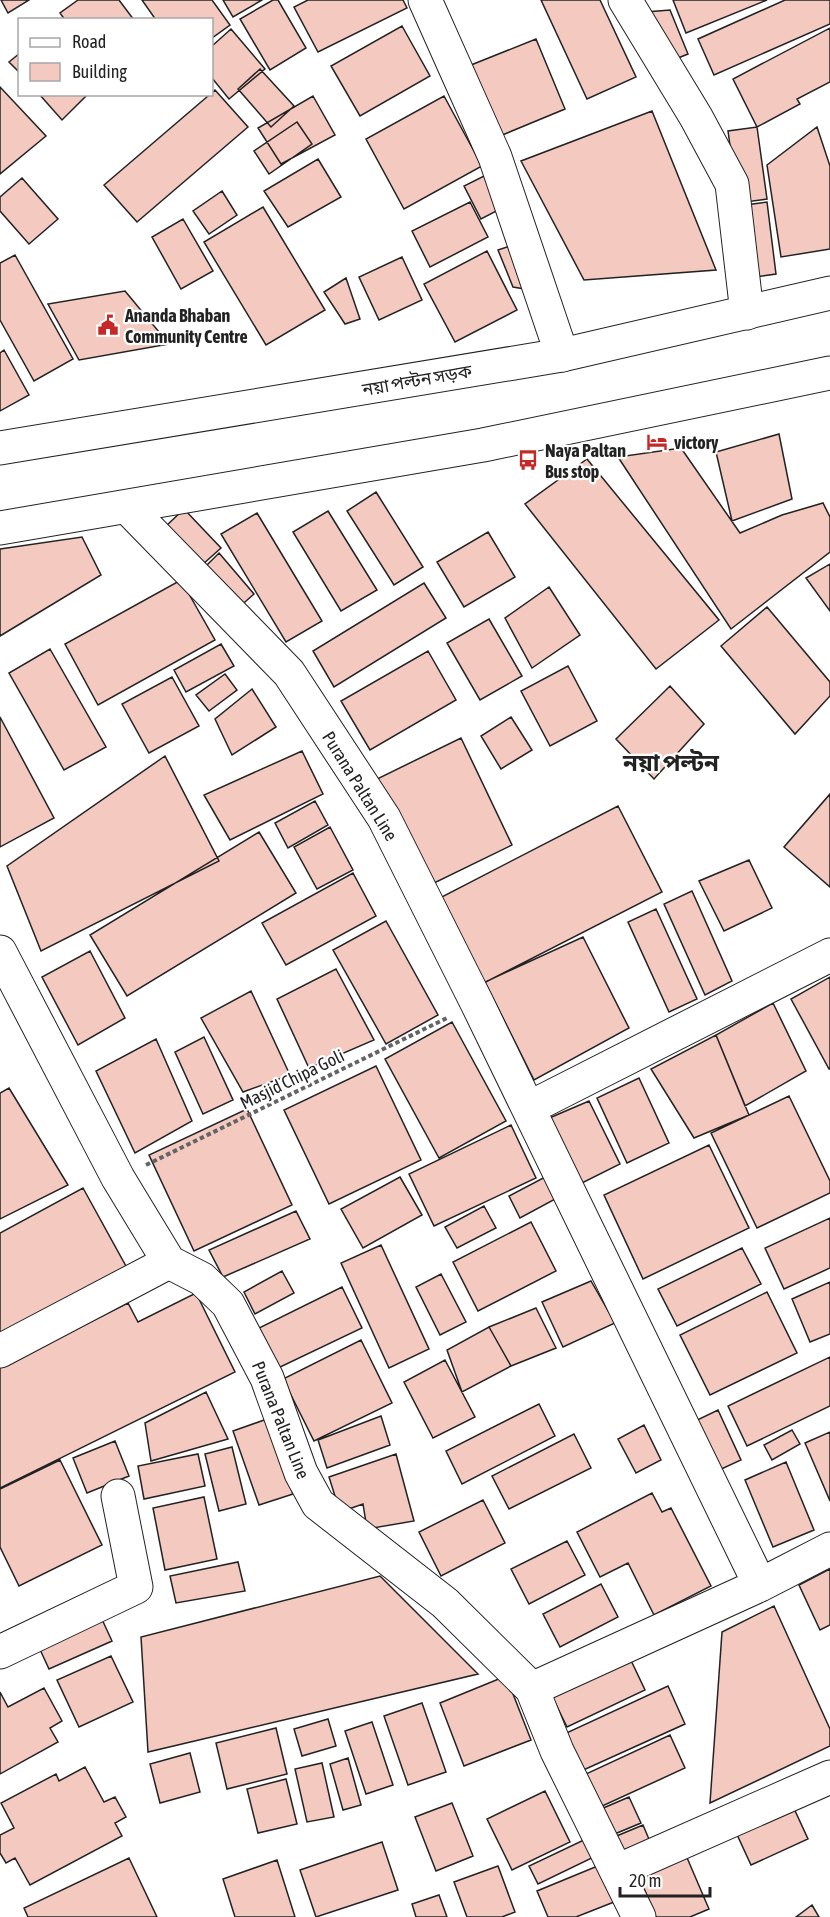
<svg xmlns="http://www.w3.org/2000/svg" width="830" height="1917" font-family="'Asap Condensed','Noto Sans Bengali',sans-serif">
<rect width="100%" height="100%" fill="#fff"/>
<path fill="#f3c9c0" stroke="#222" stroke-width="1.5" d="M1,0H29L8,13Z
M78,0H119L134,20H65L60,13Z
M142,0H212L230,25L212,38V20H156Z
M223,0H262L233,17Z
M273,0H278L306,48L270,70L240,19Z
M308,0H403L407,8L318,52L294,7Z
M541,0H600L636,77L587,99Z
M673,0H767L686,33Z
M785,0H830V24L714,75L698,39Z
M670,10L688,54L668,62L646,12Z
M402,26L430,76L360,116L331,66Z
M830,28V82L797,99L800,104L757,127L733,79Z
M231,29L265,69L229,99L212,78V46Z
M536,39L565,109L500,136L471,65Z
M20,53V73L9,62Z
M260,69L294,106L271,127L238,89Z
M0,87L46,136L0,174Z
M215,90L248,127L137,222L104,185Z
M39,94H88L62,120Z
M313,96L335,135L281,164L258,128Z
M444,96L482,166L404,209L366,139Z
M652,111L716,270L584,280L521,161Z
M297,122L312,144L269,174L254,151Z
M757,127L767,199L738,203L728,131Z
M817,127L830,166V249L781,257L767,165Z
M318,159L341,197L288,227L264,191Z
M490,173L506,206L481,219L464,186Z
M22,178L58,219L29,244L0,211V197Z
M222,191L237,215L209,234L193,211Z
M470,202L488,237L430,267L412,231Z
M767,202L776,274L748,278L738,206Z
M263,207L325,310L266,345L204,242Z
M183,219L213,271L181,289L152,237Z
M513,245L531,290L513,287L498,250Z
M487,251L517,310L455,342L424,284Z
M15,255L73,359L34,381L0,320V263Z
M402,257L422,300L379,320L359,277Z
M346,278L360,319L345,324L324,292Z
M125,291L169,344L79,360L48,304Z
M4,350L29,395L0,411V353Z
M779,434L792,499L732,521L716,452Z
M681,448L740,533L782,515L823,503L830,517V552L731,629L618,457Z
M587,459L719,620L656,669L525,504Z
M376,492L423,567L394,585L347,511Z
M184,509L221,548L202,565L165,527Z
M328,511L377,590L341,611L293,532Z
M257,513L322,621L286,642L221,534Z
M488,532L515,577L464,607L437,562Z
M82,537L101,575L0,636V549Z
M219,553L254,594L237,609L201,571Z
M830,564V611L806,578Z
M181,580L215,640L98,705L65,644Z
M424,583L446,618L334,687L313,651Z
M549,587L580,635L532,668L505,618Z
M767,607L830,682V696L795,734L721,646Z
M489,619L522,676L480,700L447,643Z
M221,644L234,666L186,692L174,670Z
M50,649L106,747L64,770L9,673Z
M428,651L456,700L370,750L341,701Z
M568,666L597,721L550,746L521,691Z
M225,674L237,690L209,711L196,695Z
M172,677L199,726L149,753L122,704Z
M670,686L704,724L654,779L616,739Z
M252,689L276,727L232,755L215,719Z
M0,717L54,818L0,847Z
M511,717L532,750L501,769L481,736Z
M461,738L512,845L428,886L377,779Z
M302,751L323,794L230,840L204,795Z
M165,756L219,861L41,951L7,866Z
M830,794V887L784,847Z
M315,801L328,825L288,848L275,823Z
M618,806L662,892L476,987L432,902Z
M330,827L353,870L317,889L294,847Z
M259,832L296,893L127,996L90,935Z
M749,860L772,908L724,931L699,881Z
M353,873L376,916L286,965L262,923Z
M692,891L732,981L705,995L664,904Z
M656,909L697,999L669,1012L628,922Z
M386,921L438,1015L386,1044L333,950Z
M583,937L629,1028L534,1080L485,982Z
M90,951L125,1018L78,1045L42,977Z
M336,969L374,1040L309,1068L277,999Z
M830,977V1069H829L791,999Z
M251,991L290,1075L243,1092L201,1018Z
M773,1003L806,1071L745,1106L716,1035Z
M452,1022L506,1121L439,1158L385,1059Z
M716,1035L749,1115L694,1138L651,1069Z
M204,1037L233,1100L203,1114L175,1052Z
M156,1039L192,1121L135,1153L96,1071Z
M376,1066L421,1160L329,1204L284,1110Z
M639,1078L669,1143L627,1163L597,1098Z
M9,1088L68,1185L0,1219V1093Z
M789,1096L830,1181V1193L757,1228L711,1133Z
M589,1101L620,1164L578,1185L547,1119Z
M247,1109L292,1205L194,1251L149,1155Z
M511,1125L536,1178L434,1226L409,1174Z
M709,1145L749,1228L643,1279L604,1195Z
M547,1176L559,1197L520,1218L509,1196Z
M400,1177L422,1215L363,1248L341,1209Z
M83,1188L127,1268L0,1338V1233Z
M484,1206L496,1228L457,1248L445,1227Z
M296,1211L310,1239L223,1277L209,1250Z
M830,1218V1268L784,1289L765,1248Z
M531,1222L556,1271L478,1311L453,1262Z
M381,1245L429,1349L389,1368L341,1263Z
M742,1248L761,1284L677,1326L658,1289Z
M282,1271L294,1293L255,1314L244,1292Z
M441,1274L466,1322L440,1335L416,1287Z
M591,1281L615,1323L563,1347L542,1302Z
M830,1282V1334L810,1342L792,1299Z
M342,1287L362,1328L276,1369L257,1329Z
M767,1292L797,1353L710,1395L680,1335Z
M196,1293L235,1372L0,1488V1367L128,1303L138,1322Z
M536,1308L556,1348L511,1366L489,1327Z
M489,1327L511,1366L462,1392L447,1350Z
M361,1340L392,1403L314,1441L283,1379Z
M830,1357V1406L747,1446L728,1406Z
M445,1360L475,1417L433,1438L404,1382Z
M206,1392L228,1439L151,1461L145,1423Z
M539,1404L555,1436L462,1484L446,1451Z
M718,1410L741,1460L717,1471L693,1422Z
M381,1416L390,1445L327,1468L318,1440Z
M267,1419L293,1494L259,1505L233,1431Z
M644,1425L661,1460L636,1473L618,1439Z
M792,1430L800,1444L772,1460L764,1445Z
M830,1432V1501L805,1443Z
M574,1434L591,1468L509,1509L492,1476Z
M115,1441L129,1476L87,1493L73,1458Z
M232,1447L246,1504L219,1511L205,1454Z
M198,1454L205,1486L144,1499L138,1466Z
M396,1454L414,1521L367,1529L363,1504L340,1512L329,1477Z
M60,1460L102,1545L19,1586L0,1547V1489Z
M786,1462L814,1530L773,1547L745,1480Z
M652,1493L662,1512L671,1508L711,1586L654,1615L628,1563L600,1577L577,1532Z
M204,1497L217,1559L165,1570L153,1508Z
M483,1500L505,1543L441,1576L419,1532Z
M567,1541L585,1575L529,1604L511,1569Z
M238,1562L245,1591L176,1603L170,1576Z
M830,1569V1625L820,1630L799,1585Z
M380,1576L478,1674L148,1752L141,1637Z
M601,1584L618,1617L560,1647L543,1614Z
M94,1602L112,1641L49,1669L31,1630Z
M774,1606L830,1729V1746L710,1803L722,1632Z
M627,1652L645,1690L567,1727L548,1688Z
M111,1656L133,1702L79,1727L57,1680Z
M506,1676L531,1740L464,1766L440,1703Z
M668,1686L685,1724L579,1772L562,1735Z
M44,1688L62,1721L50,1728L58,1742L0,1774V1692L8,1707Z
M422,1703L446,1772L408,1785L384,1716Z
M328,1719L336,1746L302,1756L294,1729Z
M372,1722L393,1785L366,1794L345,1731Z
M276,1728L287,1774L227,1789L216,1743Z
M670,1735L685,1768L587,1813L573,1780Z
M190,1753L200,1792L160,1803L150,1764Z
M348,1758L361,1805L343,1810L330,1764Z
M322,1763L334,1817L307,1822L295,1769Z
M85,1767L104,1802L115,1797L126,1817L115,1823L122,1836L30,1885L15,1858L6,1863L0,1853V1835L14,1828L1,1803L56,1774L59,1781Z
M286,1779L297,1824L258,1833L247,1789Z
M785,1789L808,1839L751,1865L728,1815Z
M545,1791L570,1842L512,1870L487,1819Z
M629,1797L641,1823L605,1838L594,1812Z
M452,1803L473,1856L436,1871L415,1817Z
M643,1825L654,1851L619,1866L607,1840Z
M588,1838L596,1856L538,1884L529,1866Z
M382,1842L398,1890L316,1917L300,1870Z
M685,1853L709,1909L690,1917H656L638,1874Z
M129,1858L157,1917H28L24,1908Z
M277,1860L295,1917H235L223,1879Z
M600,1865L614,1902L576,1917H548L537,1891Z
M498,1866L515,1912L502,1917H467L454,1882Z
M439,1895L447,1917H416L412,1904Z
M812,1905L819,1917H796Z"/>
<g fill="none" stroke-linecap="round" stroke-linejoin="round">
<g stroke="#222" stroke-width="35">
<path id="minor" d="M425,0L495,157L562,355
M625,0L696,117L732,184L747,313
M128,508L289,673L384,818L477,1003L760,1585
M0,952L118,1178L169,1262L202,1279L228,1304L267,1378L301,1473L318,1504L445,1603L532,1689L557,1751L639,1917
M529,1108L830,955
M0,1351L169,1262
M0,1652L136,1587L118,1496
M532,1689L760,1585L830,1549
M617,1871L830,1777"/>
</g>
<g stroke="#222" stroke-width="35">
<path id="major" d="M0,448L562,355L830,293
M0,528L483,445L830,373"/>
</g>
<path stroke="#646464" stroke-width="4" stroke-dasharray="4.5 3" stroke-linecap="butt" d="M146,1165L449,1017"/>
<use href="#minor" stroke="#fff" stroke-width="33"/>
<use href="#major" stroke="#fff" stroke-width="33"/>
</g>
<defs>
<g id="civic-bare" transform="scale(1.62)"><path d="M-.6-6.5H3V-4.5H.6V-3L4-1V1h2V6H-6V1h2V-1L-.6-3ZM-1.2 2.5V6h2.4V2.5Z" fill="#c62828" stroke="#fff" stroke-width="2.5" paint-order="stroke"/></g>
<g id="hotel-bare" transform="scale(1.62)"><path d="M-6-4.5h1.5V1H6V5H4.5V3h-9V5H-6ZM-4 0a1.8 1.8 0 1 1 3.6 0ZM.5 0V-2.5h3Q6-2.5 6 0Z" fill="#c62828" stroke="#fff" stroke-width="2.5" paint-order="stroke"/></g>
<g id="bus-bare" transform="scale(1.62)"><path d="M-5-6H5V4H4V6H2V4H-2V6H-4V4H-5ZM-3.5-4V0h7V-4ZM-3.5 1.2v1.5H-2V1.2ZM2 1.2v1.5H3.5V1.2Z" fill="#c62828" stroke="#fff" stroke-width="2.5" paint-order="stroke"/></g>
</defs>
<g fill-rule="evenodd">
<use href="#civic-bare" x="108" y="325"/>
<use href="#hotel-bare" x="657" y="442"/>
<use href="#bus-bare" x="528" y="460"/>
</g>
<g text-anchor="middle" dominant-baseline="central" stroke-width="4.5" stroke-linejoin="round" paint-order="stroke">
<g font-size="18" font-weight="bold" fill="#222" stroke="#fff" text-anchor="start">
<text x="125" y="315">Ananda Bhaban<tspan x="125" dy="21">Community Centre</tspan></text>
<text x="674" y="442">victory</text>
<text x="545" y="450">Naya Paltan<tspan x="545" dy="21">Bus stop</tspan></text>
</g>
<g font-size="18" fill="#222" stroke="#fff">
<text transform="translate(417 380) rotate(-10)">নয়া পল্টন সড়ক</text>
<text transform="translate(360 786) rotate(58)">Purana Paltan Line</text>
<text transform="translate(292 1079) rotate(-26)">Masjid Chipa Goli</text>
<text transform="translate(281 1420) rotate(68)">Purana Paltan Line</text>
</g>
<g font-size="24" font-weight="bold" fill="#222" stroke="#fff">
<text x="671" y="762">নয়া পল্টন</text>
</g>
</g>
<rect x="18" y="18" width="195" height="78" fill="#ffffff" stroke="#a7a7a7" stroke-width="1.5"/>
<rect x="30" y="38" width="30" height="9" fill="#ffffff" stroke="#a7a7a7" stroke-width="1.5"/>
<text x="72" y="48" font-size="18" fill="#222222">Road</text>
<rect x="30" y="63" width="30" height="18" fill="#f3c9c0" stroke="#a7a7a7" stroke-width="1.5"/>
<text x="72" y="78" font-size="18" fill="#222222">Building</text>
<path d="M620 1887v9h90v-9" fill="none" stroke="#222222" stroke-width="3"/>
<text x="629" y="1887" font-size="18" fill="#222222" stroke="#ffffff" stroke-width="4.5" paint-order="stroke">20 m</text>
</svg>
